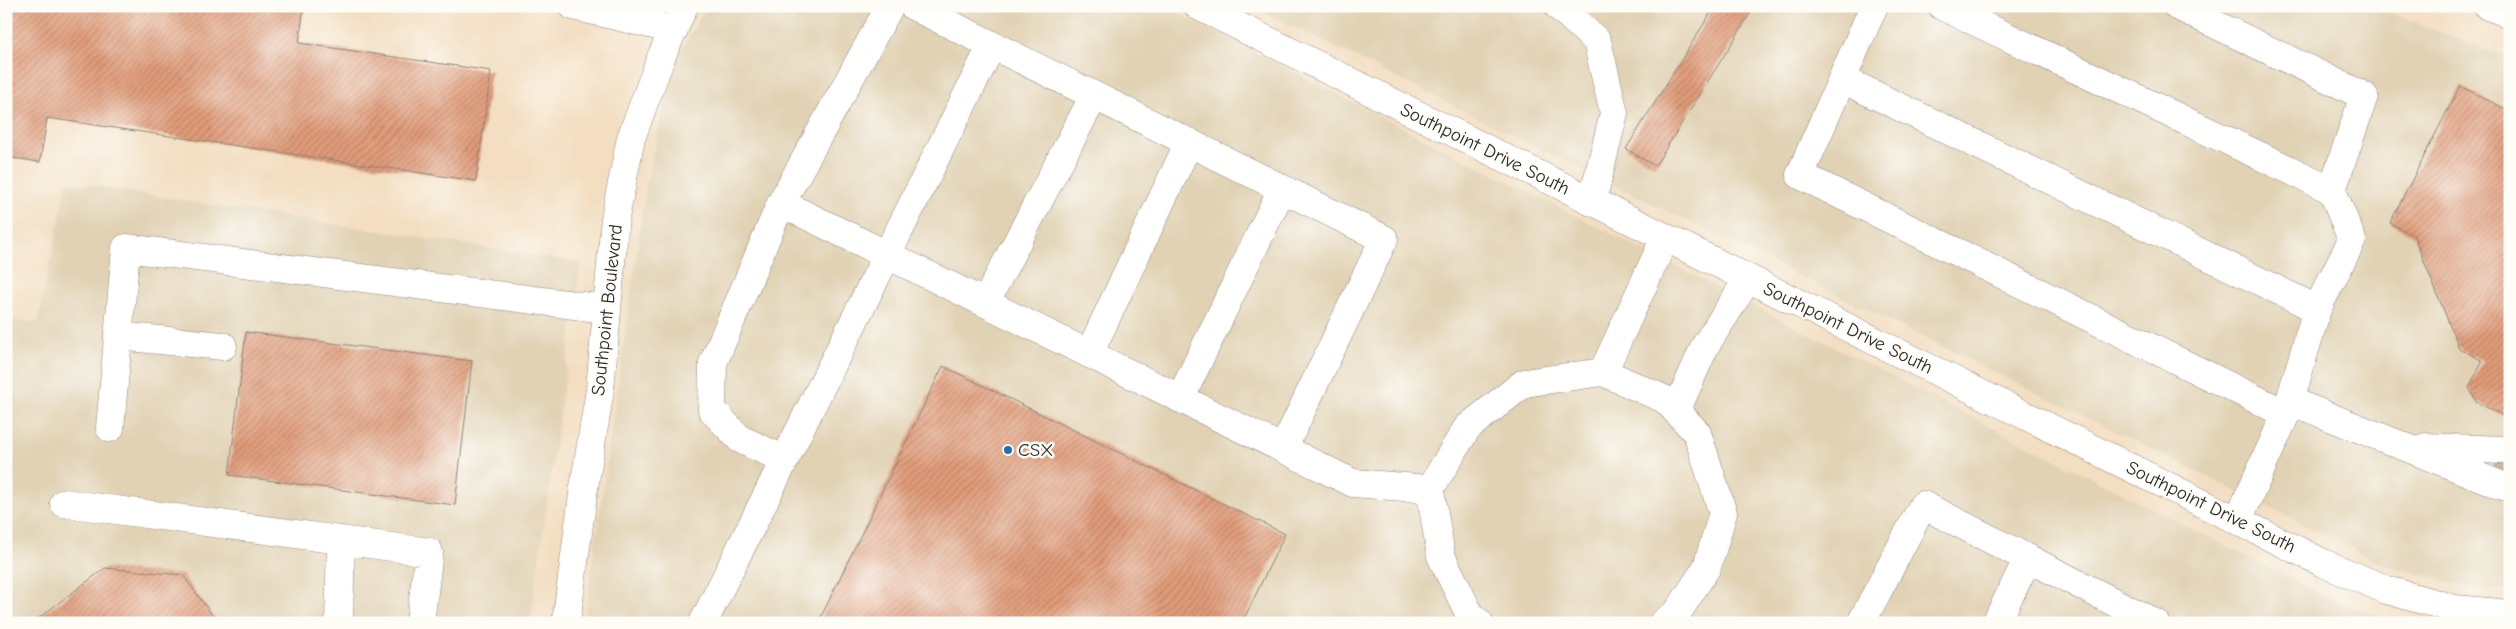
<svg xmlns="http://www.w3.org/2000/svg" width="2516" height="629" font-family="'Comic Neue',sans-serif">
<defs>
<pattern id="building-hatch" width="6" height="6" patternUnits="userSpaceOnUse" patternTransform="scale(1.25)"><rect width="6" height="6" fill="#e19c7a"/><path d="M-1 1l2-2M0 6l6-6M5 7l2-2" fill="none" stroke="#b77f64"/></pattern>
</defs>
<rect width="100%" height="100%" fill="#fdfcf7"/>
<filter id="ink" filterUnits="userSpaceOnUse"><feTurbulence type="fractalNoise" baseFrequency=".02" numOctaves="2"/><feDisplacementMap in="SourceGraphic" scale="10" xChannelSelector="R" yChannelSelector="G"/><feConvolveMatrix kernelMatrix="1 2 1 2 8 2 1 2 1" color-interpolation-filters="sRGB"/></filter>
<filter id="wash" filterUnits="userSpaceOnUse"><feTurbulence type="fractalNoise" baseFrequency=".0096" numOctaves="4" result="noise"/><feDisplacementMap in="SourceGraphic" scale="20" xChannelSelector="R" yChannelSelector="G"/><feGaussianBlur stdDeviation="1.12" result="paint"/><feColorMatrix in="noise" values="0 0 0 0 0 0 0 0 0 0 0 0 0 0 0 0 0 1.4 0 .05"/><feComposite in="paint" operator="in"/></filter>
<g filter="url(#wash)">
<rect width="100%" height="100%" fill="#f3dec1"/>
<path fill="#e1d2b4" d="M707,6H1163L2334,601L2404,623H584L647,181L674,61Z
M1251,6H2370L2510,58V589L2472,588L2384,564Z
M67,182L581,263L530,623H6V320L38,322Z"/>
<g id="blocks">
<path fill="url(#building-hatch)" d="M6,6H304L299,43L491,71L476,181L47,118L40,162L6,157Z
M1715,6H1755L1655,166L1626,149Z
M2460,86L2510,111V419L2476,402L2469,387L2483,361L2459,348L2414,236L2390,223Z
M246,332L472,361L455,505L229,475Z
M943,366L1285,534L1242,623H818Z
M2510,439V524L2505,512L2509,503L2495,467Z
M105,568L183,575L218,623H32Z"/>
</g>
</g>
<g filter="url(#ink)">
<use href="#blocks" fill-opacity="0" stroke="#8f8476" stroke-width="1"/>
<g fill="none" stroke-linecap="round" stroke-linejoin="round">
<path stroke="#cbbaa3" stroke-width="28" stroke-dasharray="28 14" stroke-linecap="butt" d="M2495,467L2510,473
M2508,507L2510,508"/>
<g stroke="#8f8476" stroke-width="29">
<path id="minor" d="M573,6L674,30
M890,6L781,203L1353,483L1430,489
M913,6L1384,239L1283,449
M1198,6L2323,563L2387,590L2455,609L2510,614
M1558,6L1597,41L1614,113L1592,202
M1874,6L1800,175L2286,414
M1942,6L2332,190
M2177,6L2364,96L2332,190L2352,240L2317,309L2286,414L2238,520
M1842,79L2317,309
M781,203L713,363L712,410L740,439L785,460
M985,303L1094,96
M118,336L223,346
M1089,354L1189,142
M1603,372L1665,238
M1180,399L1282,189
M2290,401L2503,486
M1676,411L1705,346L1748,279
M110,428L126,248L606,309
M2426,447L2504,450
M64,503L429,552L420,623
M339,623L341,540
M566,623L584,487L600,390L615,218L631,138L662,55L684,6
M703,623L992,45
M1479,623L1470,615L1441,556L1430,489L1467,428L1524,383L1603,372L1666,400L1697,433L1723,513L1707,567L1677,613L1663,623
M1861,623L1923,505L2155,623
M1996,623L2028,558"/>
</g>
<g stroke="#8f8476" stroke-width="29">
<path id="highway" d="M2488,6L2510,14"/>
</g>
<use href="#minor" stroke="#fff" stroke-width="28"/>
<use href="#highway" stroke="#fff" stroke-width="28"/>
</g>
</g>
<circle fill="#1f6fb2" stroke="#fdfcf7" stroke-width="2" cx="1008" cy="450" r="5"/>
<g text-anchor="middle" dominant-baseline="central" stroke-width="5" stroke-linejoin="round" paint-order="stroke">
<g font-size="19" fill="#2b2b2b" stroke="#fdfcf7">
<text transform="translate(1485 149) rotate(26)">Southpoint Drive South</text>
<text transform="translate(607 310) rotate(-84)">Southpoint Boulevard</text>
<text transform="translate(1848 328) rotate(26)">Southpoint Drive South</text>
<text transform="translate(2211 507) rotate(26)">Southpoint Drive South</text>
</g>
<g font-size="19" fill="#2b2b2b" stroke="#fdfcf7" text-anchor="start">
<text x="1018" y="450">CSX</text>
</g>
</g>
<rect width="2516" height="629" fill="none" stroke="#fdfcf7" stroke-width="25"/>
</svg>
